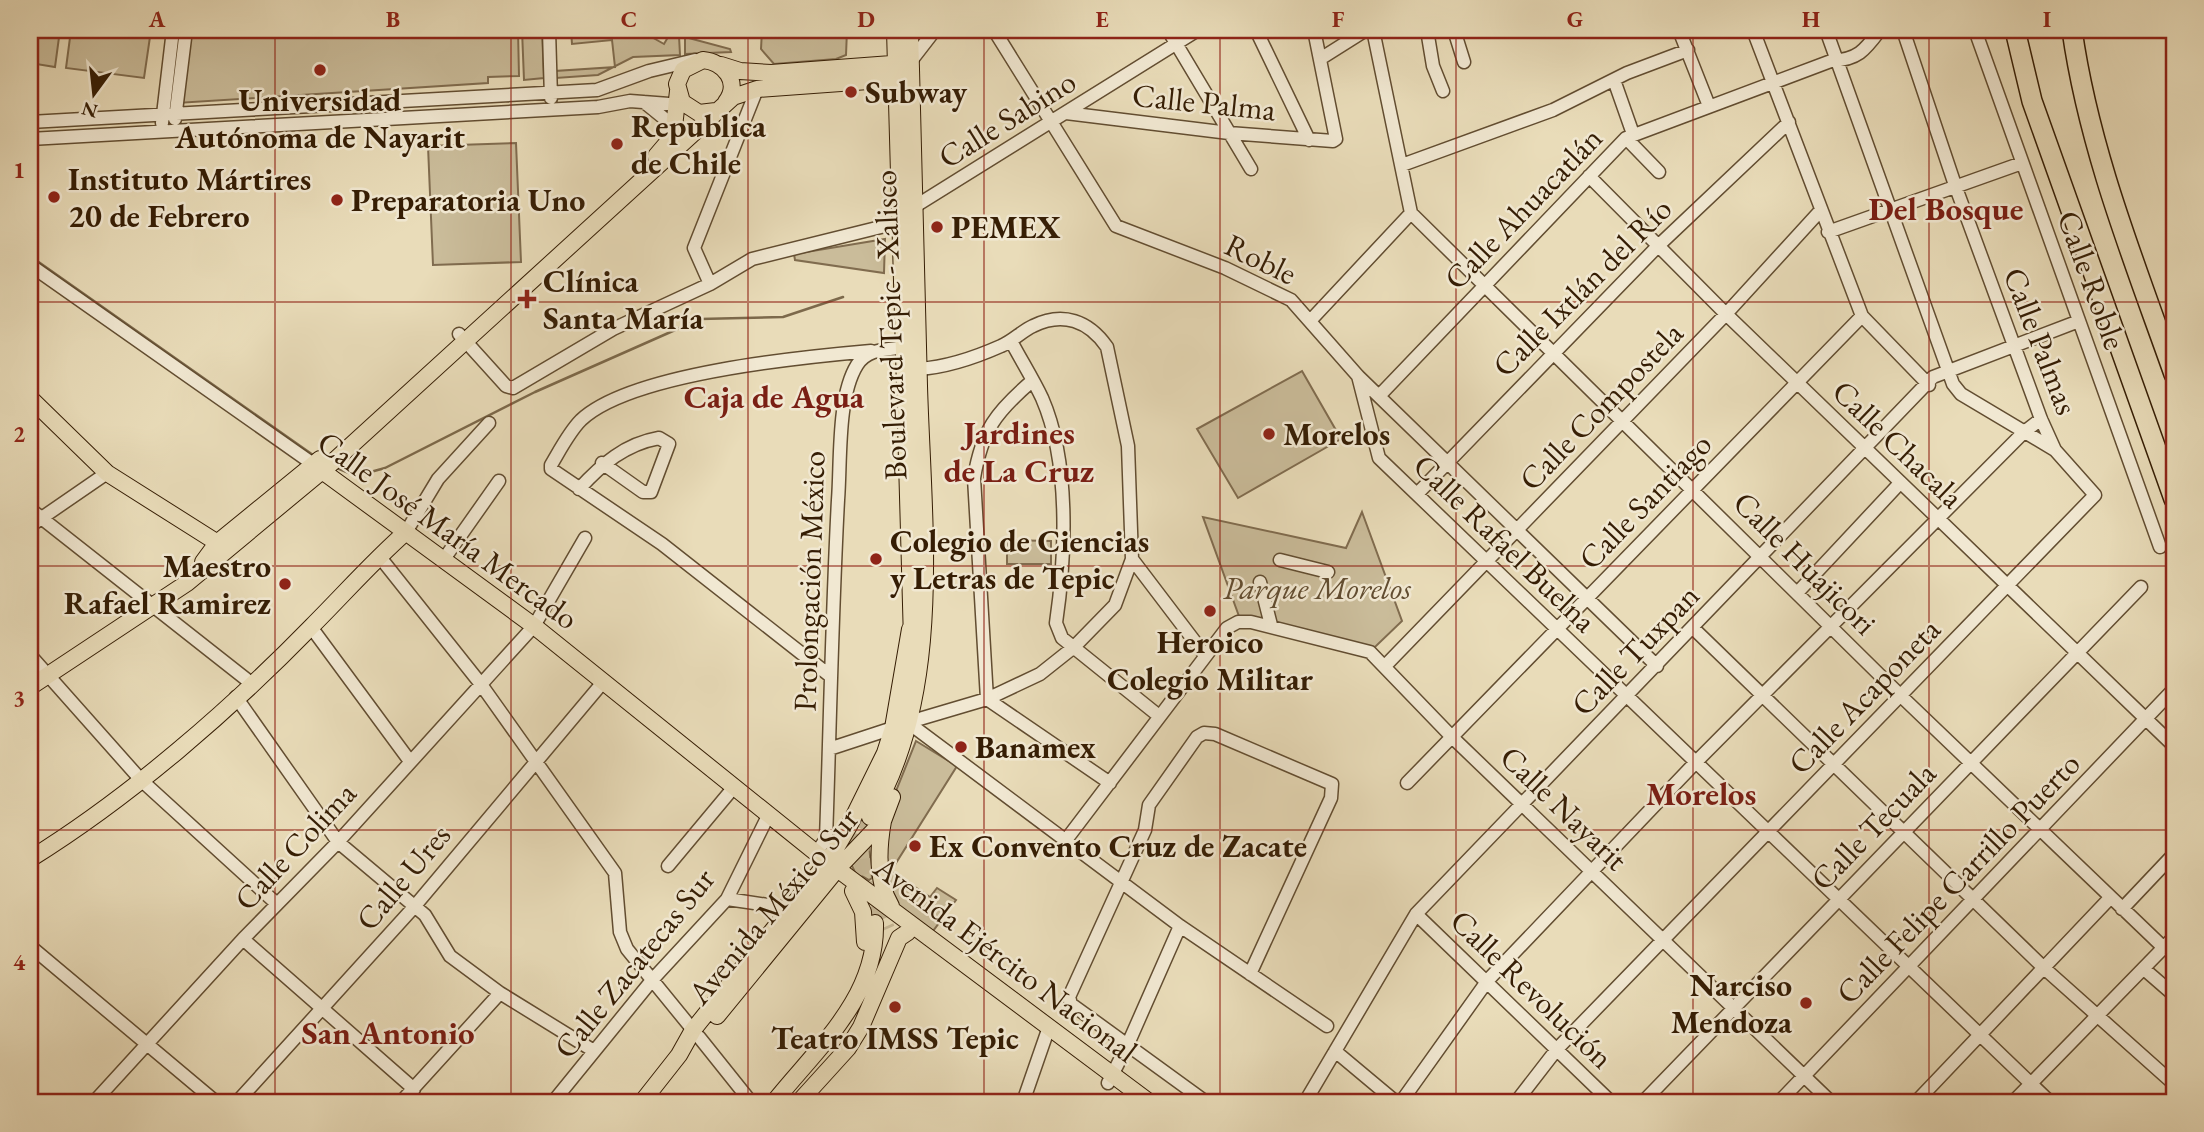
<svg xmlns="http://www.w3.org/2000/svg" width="2204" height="1132" font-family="'EB Garamond',serif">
<rect width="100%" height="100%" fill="#e9dcb9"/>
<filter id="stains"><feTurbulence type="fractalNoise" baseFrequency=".00286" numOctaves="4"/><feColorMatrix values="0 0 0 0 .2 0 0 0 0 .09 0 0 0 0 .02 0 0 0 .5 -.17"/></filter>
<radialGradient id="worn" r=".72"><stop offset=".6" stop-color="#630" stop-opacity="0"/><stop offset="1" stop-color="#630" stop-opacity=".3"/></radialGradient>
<path fill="#cabc9a" stroke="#806c4f" stroke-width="2" d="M30,30H60L55,67L30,63Z
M71,30H151L144,78L66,68Z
M187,30H518L519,76L488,77V83L177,103Z
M522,30H542L544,78L524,80Z
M571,30H639L664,44L671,32L679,36L680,55L633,57L598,75L556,78L555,71L615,67L612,40L572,44Z
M762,30H847L846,55L836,59L774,64L761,49Z
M685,37L730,49L731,52L685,54Z
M516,143L521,262L433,265L428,146Z
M885,239L884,273L795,260L794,254Z
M1302,371L1341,439L1238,498L1197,429Z
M1362,512L1402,621L1375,647L1240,619L1203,517L1346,548Z
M1007,540L1051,541V564H1007Z
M916,741L957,766L891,871L930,897L937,888L956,900L933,931L883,896L890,806Z
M869,844L872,878L869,880L855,872L850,862Z"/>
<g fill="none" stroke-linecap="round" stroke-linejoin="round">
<path stroke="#7c694b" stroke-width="2.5" d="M30,256L313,455
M337,468L356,476L385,468L535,392L700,319L783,317L843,297"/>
<path stroke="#c5b695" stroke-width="16" stroke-dasharray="16 8" stroke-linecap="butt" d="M863,835C856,868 874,899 887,929
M845,847L863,820"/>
<g stroke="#624d31" stroke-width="15">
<path id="minor" d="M549,30L551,98
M994,30L1116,226L1225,268L1291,300L1358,376L1657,666
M1168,30L1251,169
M1256,30L1309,140
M1373,30L1411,213
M1427,30L1433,66L1443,91
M1454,30L1464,62
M1679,30L1709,106
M1753,30L1862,316L1929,385
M1826,30L1953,384L1961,394L2055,450
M1975,30L2160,547
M1320,59L1366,30
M911,61L935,30
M1614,80L1633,134
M644,102L665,119L667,139
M1066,113L1229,133L1333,141L1336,139L1314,30
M175,119L186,30
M30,122L597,90L649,71L695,60
M162,123L173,30
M1626,138L1659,172
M30,139L598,107L630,101L682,105
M1402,165L1553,110L1627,73L1688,50
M1589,176L1726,314L2174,746
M914,207L1198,30
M1411,213L1901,696L2164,948
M1828,232L2022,163
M30,265L313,464
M710,284L694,248L757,89
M1310,321L1411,213
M459,334L506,386L513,388L613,329L710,284L752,259L901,222
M1011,341C1021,360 1033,379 1042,398C1070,462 1066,555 1056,623L1062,638L1159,716
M1358,376L1379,458L2050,1102
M1032,381C996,412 982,430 974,478L987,699L1110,783
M1379,396L1626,138L1831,61C1858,60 1865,50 1880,30
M579,489C602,464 625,444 659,438L669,444L651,492H643L602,463
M1417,494L1658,246L1789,122
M30,509L251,683
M30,526L107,473
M406,532L438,479L489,423
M379,556L480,683L615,873L620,932L627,949L693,1030
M444,559L499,481
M1132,559L1205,655
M1280,560L1328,572
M1260,582L1271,625
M1798,592L1900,483
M311,627L409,760
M1693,628L2044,968L2174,1084
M30,655L141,780L277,904
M1385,666L1726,314L1821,210
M829,675L662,544L551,469V465C560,450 569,432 581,420C631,373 802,357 871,351
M236,697L338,842L425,915L450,956L500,993L594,1051
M914,727L1180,926L1327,1026
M829,749L893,728
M1407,783L1862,316
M1066,840L1227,628L1238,622H1251L1370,652L1452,737L1831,1102
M816,853L826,839C830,726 832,613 838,500C841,462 837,397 857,365C868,348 887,350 905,347L919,369C948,367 974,358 1001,346C1013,341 1022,331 1033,326C1063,311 1089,321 1107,347L1128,446L1132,559L1115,605L1074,647L1040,674L987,699L916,720
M668,866L734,787
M727,899L788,908
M2122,909L2174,854
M1416,914L1611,1102
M243,939L414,1089
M30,946L216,1102
M2144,969L2174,995
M699,1037L751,1102
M1335,1051L1396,1102
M1108,1083L1128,1044L1180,926
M94,1102L243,939L338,842L534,626L585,538
M237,1102L414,907L604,681
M401,1102L500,993
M553,1102L653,979L727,899L768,816
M1023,1102L1049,1027
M1206,1102L1071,1004L1069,997L1145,830L1149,805L1197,737L1204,733L1215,734L1332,784L1331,798L1250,974
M1305,1102L1416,914L1933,377L2079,321
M1401,1102L1488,980L1695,763L2023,433L2041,419
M1516,1102L1557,1049L2095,495L2055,450L2041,419L1955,185L1903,30
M1643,1102L2141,587
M1779,1102L2174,689
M1916,1102L2110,898
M2013,1102L2174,937"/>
</g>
<g stroke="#351d04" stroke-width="18">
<path id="major" d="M895,30L912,640
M721,65L740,71L771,73L905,63
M716,111L699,113L682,102L677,84L683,70L703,60C724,62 741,82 726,102
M656,156L673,136L678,91
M30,398L107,473L224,547
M314,465L534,626L820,856L1149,1102
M203,562L217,543L320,459
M30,687L187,583L334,461L733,97L757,89L896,79
M870,817C945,693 923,526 919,386C916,267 912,148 910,30
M883,821C878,849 876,881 891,906
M30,859C130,797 230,710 312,626C344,594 373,561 406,532
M853,891L863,912L865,942
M717,1016L838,868L883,821L892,797
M642,1102L679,1055L693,1030L829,860L849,826L885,753L893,728L910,629
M774,1102C817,1048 877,998 875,923
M799,1102L848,1048L861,1027L899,938L908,932"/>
</g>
<g stroke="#351d04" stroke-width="22">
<path id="highway" d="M2015,30L2032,101L2174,499
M2072,30C2089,150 2134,261 2174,374"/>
</g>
<use href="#minor" stroke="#f1e8d2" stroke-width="12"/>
<use href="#major" stroke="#e9dcb9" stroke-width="16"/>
<use href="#highway" stroke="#e9dcb9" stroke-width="19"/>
</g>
<path fill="none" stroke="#8f2418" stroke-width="2" stroke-opacity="0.55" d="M275,30V1102M511,30V1102M748,30V1102M984,30V1102M1220,30V1102M1456,30V1102M1693,30V1102M1929,30V1102M30,302H2174M30,566H2174M30,830H2174"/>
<g fill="#8f2418" stroke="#f1e8d2" stroke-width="2.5">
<circle cx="320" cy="70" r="7"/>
<circle cx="851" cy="92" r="7"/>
<circle cx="617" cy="144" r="7"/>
<circle cx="54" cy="197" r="7"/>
<circle cx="337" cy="200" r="7"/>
<circle cx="937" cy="227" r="7"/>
<path d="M523.5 288.5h7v7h7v7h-7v7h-7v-7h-7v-7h7z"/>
<circle cx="1269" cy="434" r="7"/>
<circle cx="876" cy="559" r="7"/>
<circle cx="285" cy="584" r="7"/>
<circle cx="1210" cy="611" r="7"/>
<circle cx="961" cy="747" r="7"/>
<circle cx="915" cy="846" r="7"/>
<circle cx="1806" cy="1003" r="7"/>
<circle cx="895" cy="1007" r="7"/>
</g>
<g text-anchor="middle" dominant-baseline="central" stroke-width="5" stroke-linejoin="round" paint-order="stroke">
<g font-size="32" font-weight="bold" fill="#351d04" stroke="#f1e8d2" text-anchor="start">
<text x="865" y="92">Subway</text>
<text x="320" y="100" text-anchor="middle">Universidad<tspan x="320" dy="37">Autónoma de Nayarit</tspan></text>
<text x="631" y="126">Republica<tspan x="631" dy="37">de Chile</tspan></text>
<text x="68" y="179">Instituto Mártires<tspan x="68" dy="37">20 de Febrero</tspan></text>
<text x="351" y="200">Preparatoria Uno</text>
<text x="951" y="227">PEMEX</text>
<text x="543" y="281">Clínica<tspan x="543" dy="37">Santa María</tspan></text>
<text x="1283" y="434">Morelos</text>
<text x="890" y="541">Colegio de Ciencias<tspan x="890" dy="37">y Letras de Tepic</tspan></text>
<text x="271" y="566" text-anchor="end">Maestro<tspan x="271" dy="37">Rafael Ramirez</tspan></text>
<text x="1210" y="642" text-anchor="middle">Heroico<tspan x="1210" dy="37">Colegio Militar</tspan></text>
<text x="975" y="747">Banamex</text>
<text x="929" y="846">Ex Convento Cruz de Zacate</text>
<text x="1792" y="985" text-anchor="end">Narciso<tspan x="1792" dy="37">Mendoza</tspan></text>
<text x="895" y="1038" text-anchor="middle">Teatro IMSS Tepic</text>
</g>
<g font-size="32" fill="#351d04" stroke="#f1e8d2">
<text transform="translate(1204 102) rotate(6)">Calle Palma</text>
<text transform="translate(1007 119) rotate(-32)">Calle Sabino</text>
<text transform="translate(1523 208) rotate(-46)">Calle Ahuacatlán</text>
<text transform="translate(1261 259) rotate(26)">Roble</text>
<text transform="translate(2092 280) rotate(70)">Calle Roble</text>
<text transform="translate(1582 287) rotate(-45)">Calle Ixtlán del Río</text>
<text transform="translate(890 325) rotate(-92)">Boulevard Tepic - Xalisco</text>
<text transform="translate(2041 341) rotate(69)">Calle Palmas</text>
<text transform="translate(1601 406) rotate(-46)">Calle Compostela</text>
<text transform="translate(1898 444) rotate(44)">Calle Chacala</text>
<text transform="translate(1645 501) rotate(-46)">Calle Santiago</text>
<text transform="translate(448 530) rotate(36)">Calle José María Mercado</text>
<text transform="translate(1505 543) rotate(44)">Calle Rafael Buelna</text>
<text transform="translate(1805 563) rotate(45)">Calle Huajicori</text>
<text transform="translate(809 581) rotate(-88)">Prolongación México</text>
<text transform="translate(1635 650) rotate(-46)">Calle Tuxpan</text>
<text transform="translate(1864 696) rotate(-46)">Calle Acaponeta</text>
<text transform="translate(1564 808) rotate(44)">Calle Nayarit</text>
<text transform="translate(1873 826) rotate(-46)">Calle Tecuala</text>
<text transform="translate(295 846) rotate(-47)">Calle Colima</text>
<text transform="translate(403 877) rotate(-50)">Calle Ures</text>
<text transform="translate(1958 878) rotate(-46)">Calle Felipe Carrillo Puerto</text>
<text transform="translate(773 906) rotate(-50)">Avenida México Sur</text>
<text transform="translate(1006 959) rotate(37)">Avenida Ejército Nacional</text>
<text transform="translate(634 963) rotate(-51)">Calle Zacatecas Sur</text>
<text transform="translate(1532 989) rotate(44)">Calle Revolución</text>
</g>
<g font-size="32" font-style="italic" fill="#624d31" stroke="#f1e8d2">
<text x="1317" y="588">Parque Morelos</text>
</g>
<g font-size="33" font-weight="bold" fill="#7a1f14" stroke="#f1e8d2">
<text x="1946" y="208">Del Bosque</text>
<text x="774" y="396">Caja de Agua</text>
<text x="1019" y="432">Jardines<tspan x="1019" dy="38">de La Cruz</tspan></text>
<text x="1701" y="793">Morelos</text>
<text x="388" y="1032">San Antonio</text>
</g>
</g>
<rect width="2204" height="1132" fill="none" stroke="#e9dcb9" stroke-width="77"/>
<g transform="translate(94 94) rotate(195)" stroke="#f1e8d2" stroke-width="5" paint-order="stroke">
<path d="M0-5L12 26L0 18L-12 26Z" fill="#351d04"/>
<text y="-10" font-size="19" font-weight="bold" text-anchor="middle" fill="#351d04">N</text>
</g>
<rect x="38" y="38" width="2128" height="1056" fill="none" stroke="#8f2418" stroke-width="2.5"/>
<g font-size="23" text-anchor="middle" font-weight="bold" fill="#8f2418">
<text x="157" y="27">A</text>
<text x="393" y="27">B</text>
<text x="629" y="27">C</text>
<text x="866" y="27">D</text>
<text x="1102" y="27">E</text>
<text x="1338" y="27">F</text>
<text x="1575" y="27">G</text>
<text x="1811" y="27">H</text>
<text x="2047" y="27">I</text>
<text x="19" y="178">1</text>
<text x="19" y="442">2</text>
<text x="19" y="706">3</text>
<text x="19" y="970">4</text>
</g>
<rect width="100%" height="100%" filter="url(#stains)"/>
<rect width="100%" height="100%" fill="url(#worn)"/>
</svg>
